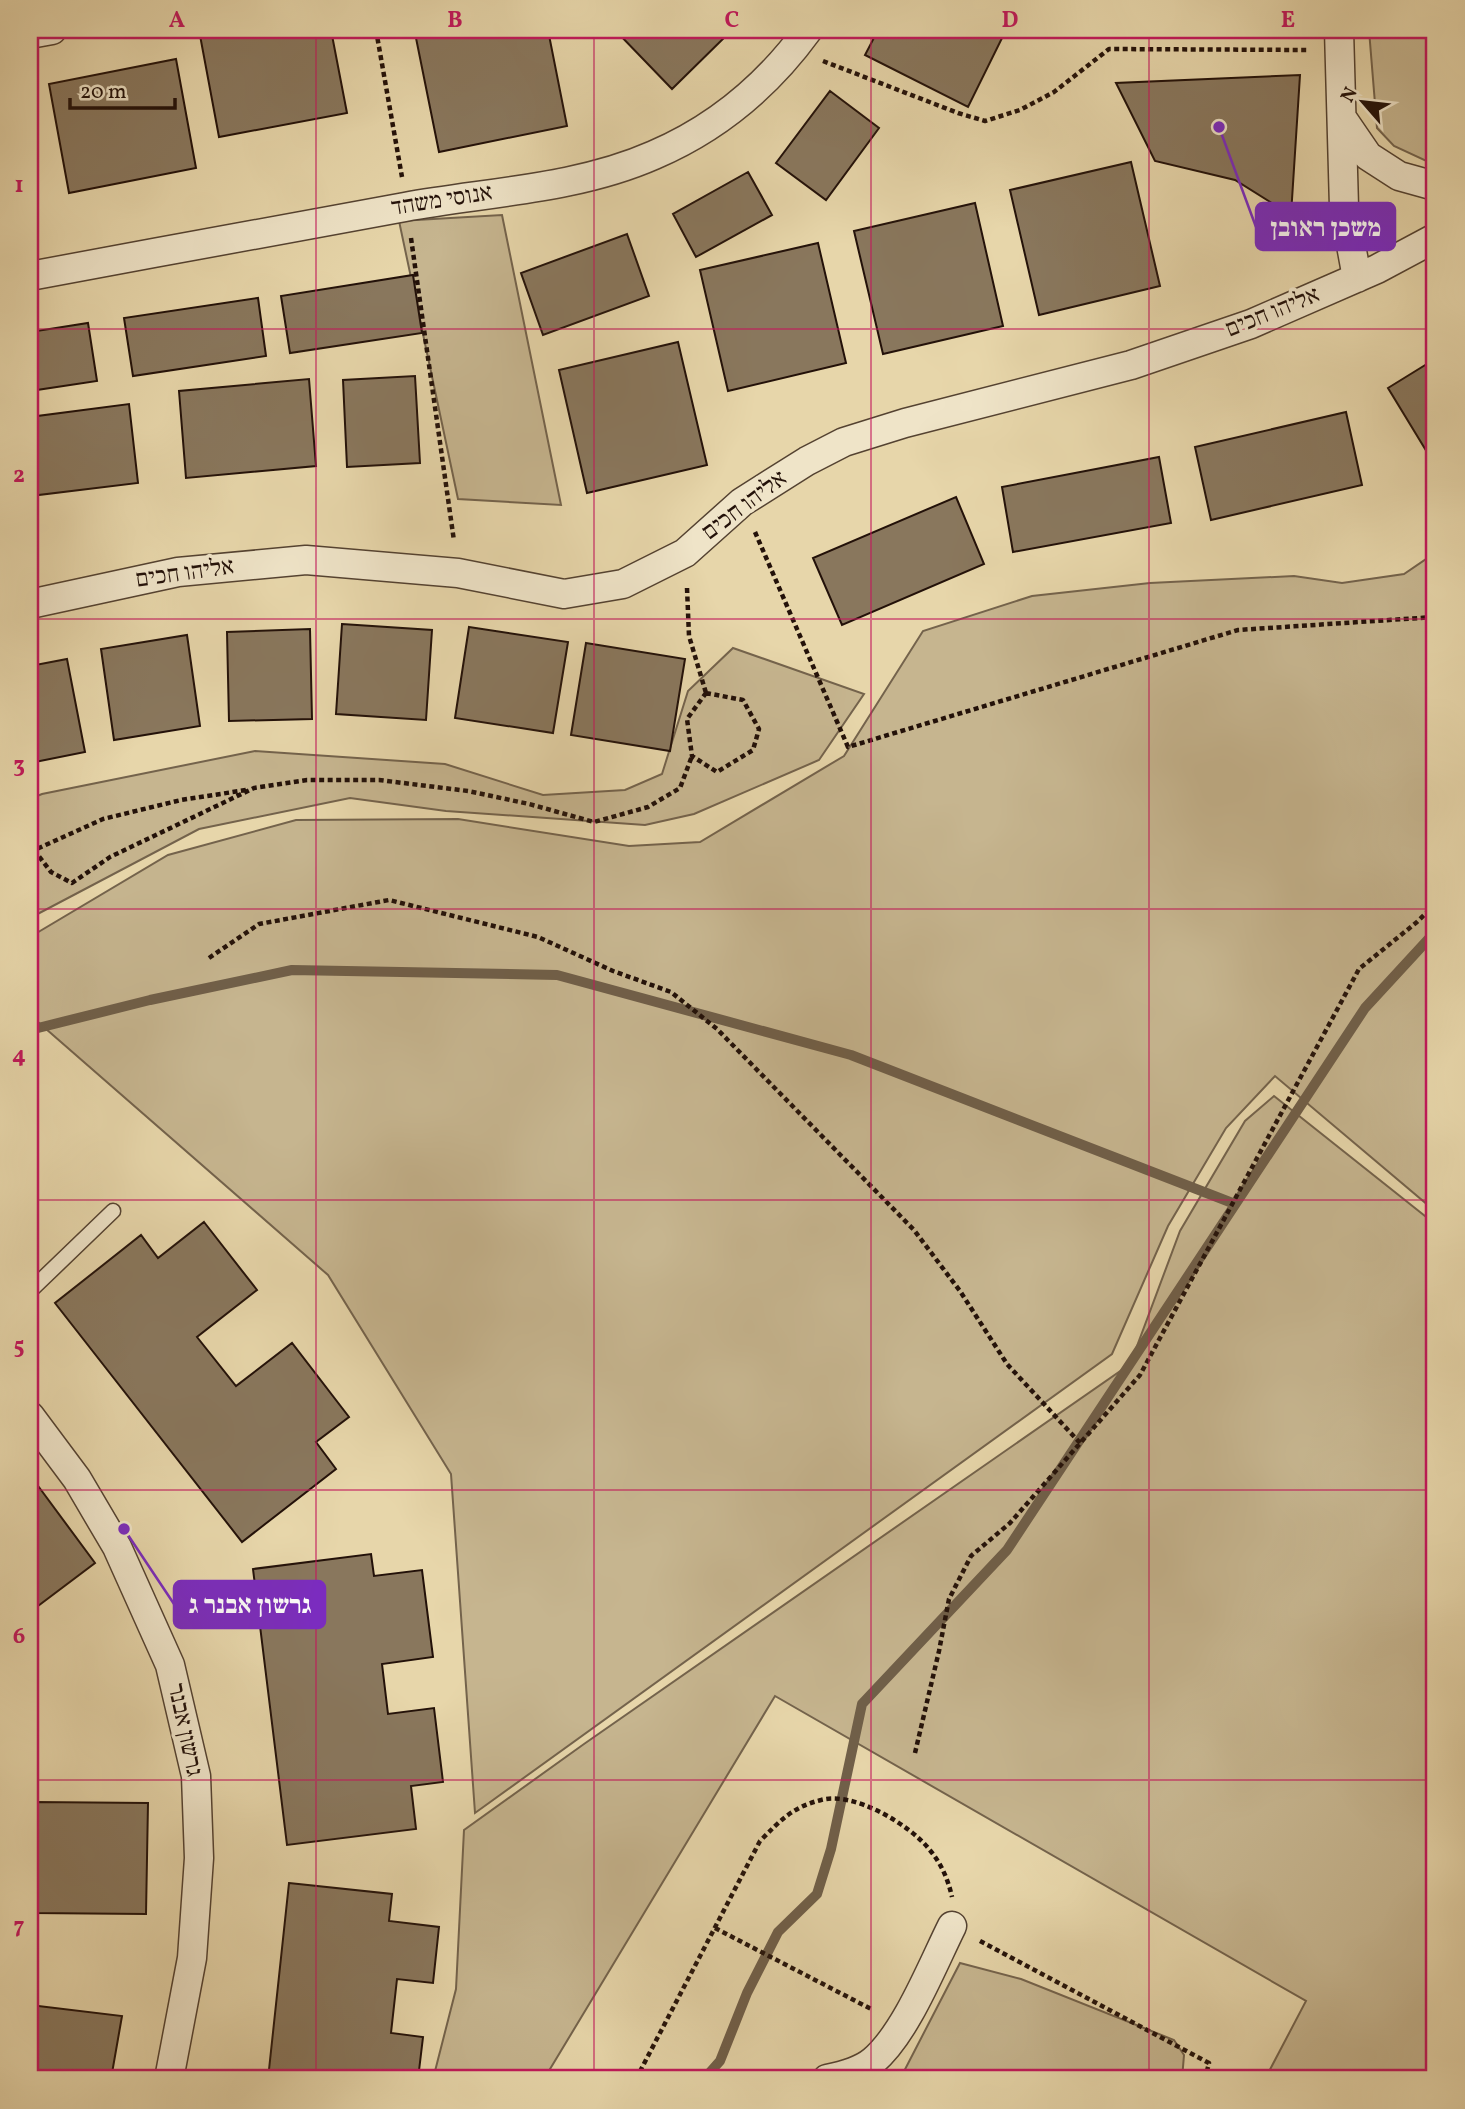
<svg xmlns="http://www.w3.org/2000/svg" width="1465" height="2109" font-family="Vollkorn,'Frank Ruhl Libre',serif">
<rect width="100%" height="100%" fill="#e7d6aa"/>
<filter id="stains"><feTurbulence type="fractalNoise" baseFrequency=".00286" numOctaves="4"/><feColorMatrix values="0 0 0 0 .2 0 0 0 0 .09 0 0 0 0 .02 0 0 0 .5 -.17"/></filter>
<radialGradient id="worn" r=".72"><stop offset=".6" stop-color="#630" stop-opacity="0"/><stop offset="1" stop-color="#630" stop-opacity=".3"/></radialGradient>
<path fill="#c6b58f" stroke="#74634c" stroke-width="2" d="M1369,30H1435V165L1394,146L1377,128Z
M502,215L561,505L458,499L399,221Z
M1435,553V1211L1275,1076L1226,1128L1168,1226L1112,1354L475,1813L451,1474L328,1275L30,1015V937L168,855L296,820L458,819L629,846L700,842L844,756L923,631L1032,596L1150,583L1294,576L1342,583L1404,574Z
M733,648L864,694L819,760L694,814L645,825L446,811L350,798L199,829L30,918V799L42,794L255,751L445,764L543,795L625,790L662,774L688,691Z
M1274,1096L1435,1224V2079H1265L1306,2001L775,1696L544,2079H433L456,1989L464,1830L584,1744L1126,1367L1134,1354L1180,1231L1245,1121Z
M960,1963L1021,1979L1174,2040L1184,2055L1182,2079H900Z"/>
<g fill="none" stroke-linecap="round" stroke-linejoin="round">
<path stroke="#705f49" stroke-width="10" d="M30,1030L150,1000L292,970L557,975L851,1055L1235,1204
M704,2079L720,2061L747,1993L778,1932L817,1894L831,1849L862,1704L1007,1550L1365,1008L1435,932"/>
</g>
<path fill="#89775d" stroke="#231109" stroke-width="2" d="M199,30H331L347,113L219,137Z
M457,30H548L567,126L439,152L416,38Z
M615,30H732L672,89Z
M878,30H1006L968,107L865,55Z
M176,59L196,168L69,193L49,84Z
M1300,75L1291,215L1235,180L1155,161L1116,83Z
M830,91L879,128L826,200L776,163Z
M1131,162L1160,286L1039,315L1010,190Z
M748,172L772,215L696,257L673,214Z
M975,203L1003,326L883,354L854,231Z
M627,234L649,296L543,335L521,273Z
M818,243L846,363L728,391L700,270Z
M413,275L422,333L290,353L281,296Z
M258,298L266,356L133,376L124,318Z
M88,323L97,381L30,391V332Z
M678,342L707,465L587,493L559,370Z
M1435,359V453L1430,457L1388,388Z
M415,376L420,463L347,467L343,380Z
M309,379L316,466L186,478L179,391Z
M129,404L138,483L30,496V417Z
M1346,412L1362,485L1211,520L1195,447Z
M1159,457L1171,523L1013,552L1002,487Z
M956,497L984,564L842,625L813,558Z
M342,624L432,630L426,720L336,714Z
M469,627L568,642L553,733L455,718Z
M310,629L312,719L229,721L227,632Z
M187,635L200,726L114,740L101,649Z
M586,643L685,659L670,751L571,735Z
M67,659L85,752L30,763V666Z
M204,1222L257,1290L197,1337L236,1386L292,1343L349,1417L316,1442L336,1469L242,1542L55,1303L141,1235L158,1258Z
M30,1475L95,1563L30,1612Z
M371,1554L374,1576L422,1570L433,1657L382,1664L388,1714L434,1708L443,1782L411,1786L416,1829L287,1845L253,1569Z
M34,1802L148,1803L146,1914L32,1913Z
M289,1883L392,1894L389,1921L439,1927L433,1983L397,1979L391,2033L423,2037L418,2079H268Z
M30,2005L122,2016L111,2079H30Z"/>
<g fill="none" stroke-linecap="round" stroke-linejoin="round">
<g stroke="#544231" stroke-width="17">
<path id="service" d="M30,1291L113,1211"/>
</g>
<g stroke="#544231" stroke-width="31">
<path id="minor" d="M1339,30L1344,207L1357,278
M30,34L52,30
M1342,118L1368,156L1399,176L1435,186
M30,276C155,253 280,229 405,207C488,192 577,189 654,155C717,128 768,85 808,30
M30,604L178,572L306,560L458,573L564,594L623,584L685,553L742,502L807,461L844,442L905,423L1131,365L1251,324L1377,269L1435,238
M30,1416L77,1479L117,1547L170,1665L196,1776L199,1858L192,1958L169,2079
M827,2079C842,2076 861,2071 873,2061C906,2033 932,1966 952,1926"/>
</g>
<path stroke="#231109" stroke-width="4.5" stroke-dasharray="5 3.5" stroke-linecap="butt" d="M376,30L402,177
M823,61L958,113L985,121L1020,110L1054,92L1109,49L1308,50
M411,238L454,541
M755,532L848,747L1238,630L1435,617
M687,588L689,636L706,693
M706,693L743,700L759,729L753,750L717,772L692,756L687,719Z
M34,850L51,872L72,883L110,857L254,788L307,780H379L468,791L529,804L594,822L648,807L680,788L692,756
M30,852L103,819L181,800L246,790
M209,958L259,924L389,900L538,937L613,971L671,992L717,1029L914,1230L960,1291L1007,1364L1080,1443
M915,1753L939,1651L949,1599L971,1556L1010,1523L1140,1375L1359,969L1417,922L1435,904
M715,1928L873,2010
M980,1941L1209,2063L1205,2079
M636,2079L760,1841C780,1821 792,1807 821,1800C853,1791 909,1824 929,1849C941,1863 948,1879 952,1897"/>
<use href="#service" stroke="#efe4c8" stroke-width="14"/>
<use href="#minor" stroke="#efe4c8" stroke-width="28"/>
</g>
<path fill="none" stroke="#c2185b" stroke-width="2" stroke-opacity="0.55" d="M316,30V2079M594,30V2079M871,30V2079M1149,30V2079M30,329H1435M30,619H1435M30,909H1435M30,1200H1435M30,1490H1435M30,1780H1435"/>
<g text-anchor="middle" dominant-baseline="central" stroke-width="7" stroke-linejoin="round" paint-order="stroke">
<g font-size="24" fill="#231109" stroke="#efe4c8">
<text transform="translate(442 201) rotate(-9)">אנוסי משהד</text>
<text transform="translate(1273 313) rotate(-22)">אליהו חכים</text>
<text transform="translate(745 506) rotate(-37)">אליהו חכים</text>
<text transform="translate(185 574) rotate(-8)">אליהו חכים</text>
<text transform="translate(184 1730) rotate(78)">גרשון אבנר</text>
</g>
</g>
<path fill="none" stroke="#7b2cbf" stroke-width="2.5" d="M1219 127L1256 227M124 1529L174 1604"/>
<g fill="#7b2cbf" stroke="#efe4c8" stroke-width="2.5">
<circle cx="1219" cy="127" r="7"/>
<circle cx="124" cy="1529" r="7"/>
</g>
<g fill="#7b2cbf" stroke="#7b2cbf" stroke-width="2.5">
<rect x="1256" y="203" width="139" height="47" rx="7"/>
<rect x="174" y="1581" width="151" height="47" rx="7"/>
</g>
<g font-size="26" text-anchor="middle" font-weight="bold" fill="#fff">
<text x="1326" y="236">משכן ראובן</text>
<text x="250" y="1613">גרשון אבנר ג</text>
</g>
<rect width="1465" height="2109" fill="none" stroke="#e7d6aa" stroke-width="77"/>
<g transform="translate(1363 102) rotate(298)" stroke="#efe4c8" stroke-width="5" paint-order="stroke">
<path d="M0-5L12 26L0 18L-12 26Z" fill="#231109"/>
<text y="-10" font-size="19" font-weight="bold" text-anchor="middle" fill="#231109">N</text>
</g>
<path d="M70 98v10h105v-10" fill="none" stroke="#231109" stroke-width="3.5"/>
<text x="80" y="98" font-size="21" fill="#231109" stroke="#efe4c8" stroke-width="5" paint-order="stroke">20 m</text>
<rect x="38" y="38" width="1388" height="2032" fill="none" stroke="#c2185b" stroke-width="2.5"/>
<g font-size="23" text-anchor="middle" font-weight="bold" fill="#c2185b">
<text x="177" y="27">A</text>
<text x="455" y="27">B</text>
<text x="732" y="27">C</text>
<text x="1010" y="27">D</text>
<text x="1288" y="27">E</text>
<text x="19" y="192">1</text>
<text x="19" y="482">2</text>
<text x="19" y="772">3</text>
<text x="19" y="1062">4</text>
<text x="19" y="1353">5</text>
<text x="19" y="1643">6</text>
<text x="19" y="1933">7</text>
</g>
<rect width="100%" height="100%" filter="url(#stains)"/>
<rect width="100%" height="100%" fill="url(#worn)"/>
</svg>
